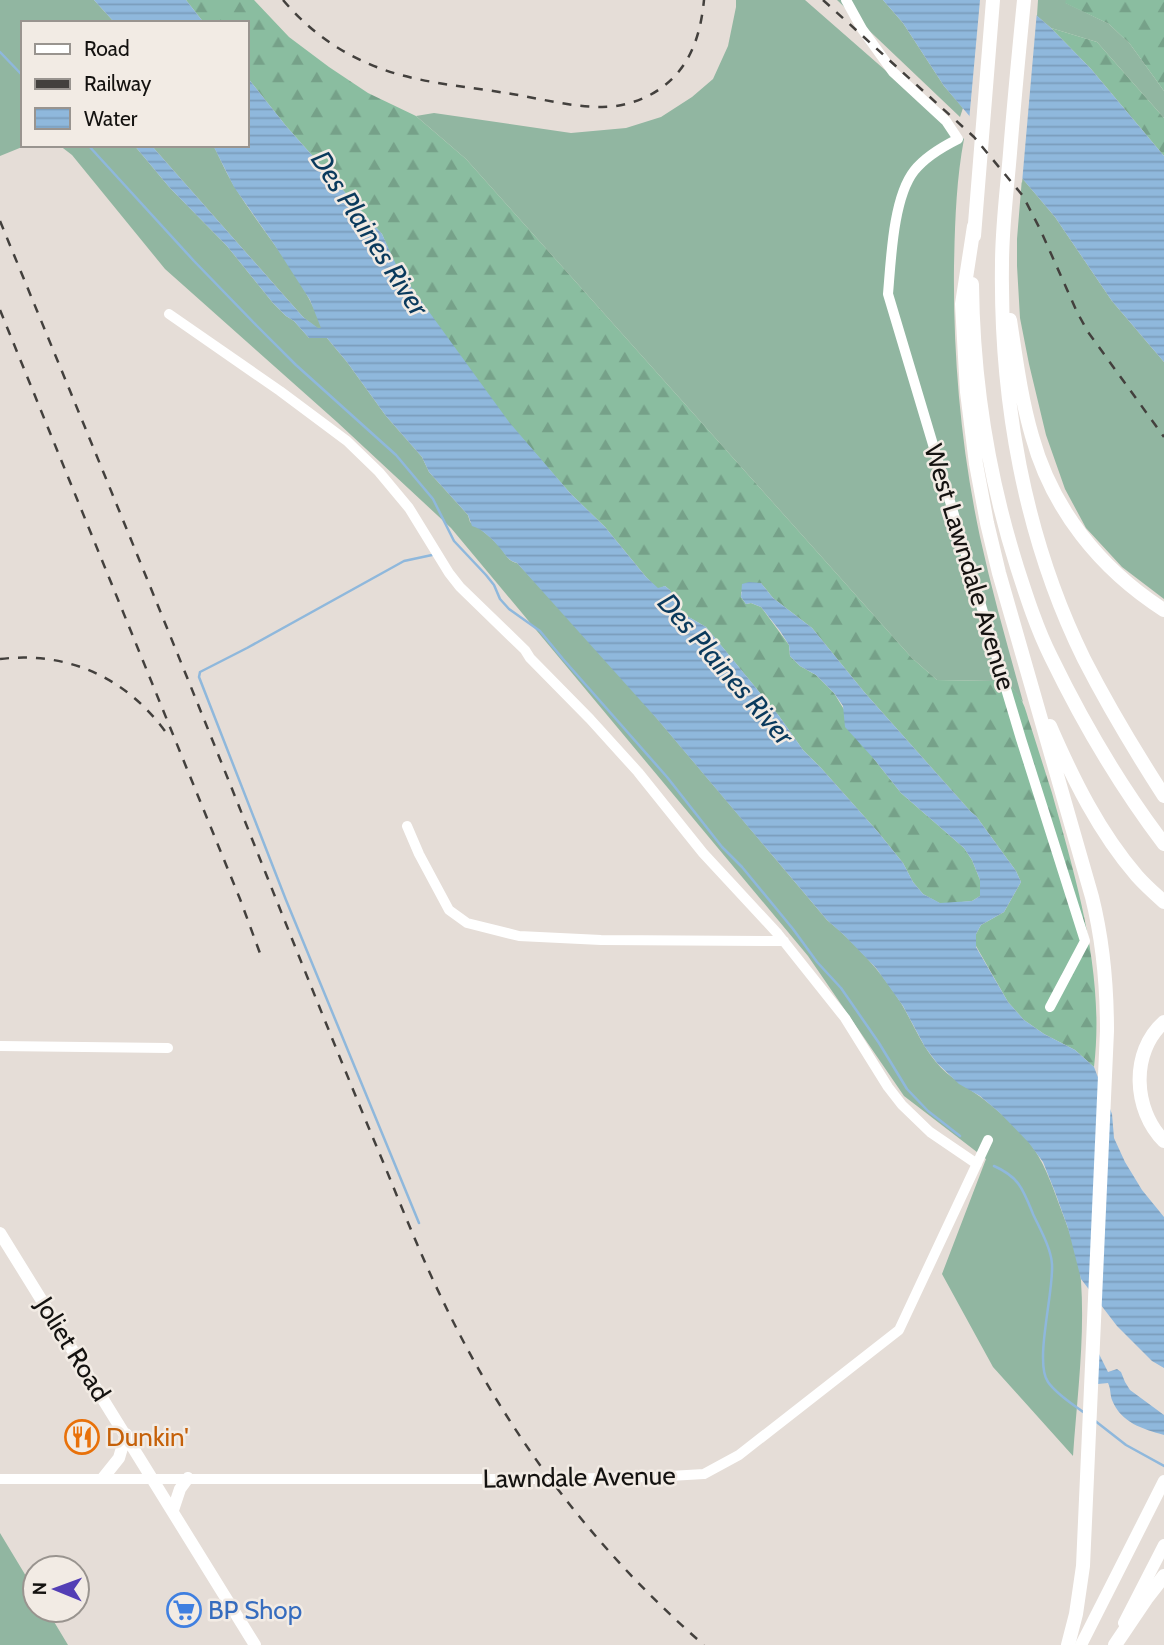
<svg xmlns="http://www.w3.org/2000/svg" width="1164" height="1645" font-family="Cabin,sans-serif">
<defs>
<pattern id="forest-firs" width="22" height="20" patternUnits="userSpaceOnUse" patternTransform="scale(1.75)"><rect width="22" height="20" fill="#8abda0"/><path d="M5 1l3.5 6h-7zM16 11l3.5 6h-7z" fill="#76a189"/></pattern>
<pattern id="water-rules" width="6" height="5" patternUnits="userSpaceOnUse" patternTransform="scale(1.75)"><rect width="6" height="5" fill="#8fb8dc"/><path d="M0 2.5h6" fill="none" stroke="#7a9dbc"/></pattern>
</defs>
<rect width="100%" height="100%" fill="#e5ddd7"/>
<path fill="#91b6a1" d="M0,0H94L115,23H23V145H27L0,156Z
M736,0H805L964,139C956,181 955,224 954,266C953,357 961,448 980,537C992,592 1008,647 1023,702L1009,684L993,681L937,680L912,658L466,159L416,116L434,113L571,133L626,128L661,117L692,97L713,79L728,46L736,7Z
M837,0H883L903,23L944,86L963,108L960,117Z
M1038,0H1066V3L1109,24L1130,44L1164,91V118L1097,42L1051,28L1037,16Z
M59,145H134L170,188L227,246L273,303L286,316L294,321L309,338H327L347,362L386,416L422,457L429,472L468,515L470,522C481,529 492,538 501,548C506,555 508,561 517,563L600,651L827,920C856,944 880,970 901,1003C913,1023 921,1044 936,1062C949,1078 966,1086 982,1098C999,1111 1015,1126 1029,1142C1043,1160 1051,1182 1059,1204C1068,1228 1079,1255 1081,1281C1085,1339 1077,1398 1073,1456L993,1367L942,1274L986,1159L904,1096L808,956L451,528L337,422L165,269L72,155Z
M151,145H213C221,160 227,175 236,189C264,234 304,277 322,328L318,329L303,317Z
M1022,178L1055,217L1112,301L1164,362V599L1122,567L1086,528L1065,489L1046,435L1029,364L1020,318L1017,266V239Z
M0,1533L35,1591V1610H47L68,1645H0Z"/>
<path fill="url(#forest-firs)" d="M186,0H254L289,37L329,67L368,93L416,116L466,159L912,658L937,680L994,681L1009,684C1014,690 1019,695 1022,701C1026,709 1028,719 1031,727C1038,749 1045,771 1052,793C1077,883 1105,973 1094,1067L1075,1050L1044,1034L1024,1020L1008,1002L976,946V934L981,925L1004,912L1021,882L1016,871L976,816L971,812L865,693L812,628L773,598L761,583L741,592V597L746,604L751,603L761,607L789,645L790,656L800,666L816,675L834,693L874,759L901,793L964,848L972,860L980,880V896L972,901L941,904L923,894L913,882L903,863L878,832L821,768L803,750L779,716L706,627L687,616L680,609L671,598V591L665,586L658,589L646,577L605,527L570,493L508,422L397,269L382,234L286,126L247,77V23H204Z
M1066,0H1164V91L1130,44L1109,24L1065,3Z
M1051,28L1097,42L1164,118V156L1091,69Z"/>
<path fill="url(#water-rules)" d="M94,0H186L204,23H115Z
M883,0H1019L1051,28L1091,69L1164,156V362L1112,301L1055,217L944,86L903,23Z
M247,77L286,126L382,234L398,269L509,422L570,493L605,527L646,577L658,588L665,586L671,591V598L680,609L687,616L706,627L779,716L803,750L821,768L878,832L903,863L913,882L923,894L940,903L972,901L980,896V880L972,860L964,848L901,793L874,759L845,727L843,706L834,693L816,675L800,666L790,656L789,645L780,631L761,607L751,603L746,604L741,597L742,584L749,582L761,583L773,598L812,628L865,693L971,812L976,816L1016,871L1021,882L1004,912L981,925L976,934V947L1008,1002L1024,1020L1044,1034L1075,1050L1094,1067L1112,1114L1114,1138L1125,1162L1142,1190L1164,1217V1368L1152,1361L1117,1326L1081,1279L1068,1228L1055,1192L1043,1162L1029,1143L1000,1113L980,1096L959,1084L937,1063L925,1047L903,1006L876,968L844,935L827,920L658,720L517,563C508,561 506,555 500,548C493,540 483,529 472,526L468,515L429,472L422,457L386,416L347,362L327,338H309L294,321L286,316L273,303L227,246L170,188L134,145H151L303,317L318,328H321L310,300L274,244L234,187L213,145H247Z
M1099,1354L1108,1372L1117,1369L1121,1372L1125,1382L1130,1390L1164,1415V1435C1143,1429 1121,1423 1112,1400C1110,1395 1111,1389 1108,1383L1098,1384L1092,1382Z"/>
<path fill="#e5ddd7" d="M980,0H1024L1037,11L1022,183L969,121Z"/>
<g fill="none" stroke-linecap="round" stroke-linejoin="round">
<path stroke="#8fb8dc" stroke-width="2.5" d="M0,52L23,76
M88,145L194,261L257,326L296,365L396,455L433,499L454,541L486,575L494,585L500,599L509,609L540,631L563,659L667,777L722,847L742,867L793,929L817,962L841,988L879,1043L907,1089L928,1111L960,1136
M994,1166C1019,1177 1023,1189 1033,1214C1040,1229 1051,1248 1052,1264C1054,1292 1034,1362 1048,1382C1057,1395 1074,1405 1086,1414
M419,1223L286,900L199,677L200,672L247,648L404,561L432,555
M1094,1420L1126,1445L1164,1466"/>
<path stroke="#fff" stroke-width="10" d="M846,0L862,29L893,72L946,121L958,139C942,147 925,157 914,171C893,198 891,260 888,294L1021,739L1085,941L1050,1007
M169,314L280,391L347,441L379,472L409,508L449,573L460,587L525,650L530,658L590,719L638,772L703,853L778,934L845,1018L888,1087L902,1105L930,1132L977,1164
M407,826L419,854L449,910L467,923L519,936L601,940L784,941
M0,1046L168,1048
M0,1479H550L653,1477L704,1474L739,1455L899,1330L988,1140"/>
<path stroke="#fff" stroke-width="12" d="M0,1233L255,1645
M103,1478L119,1458L126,1434
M173,1510L180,1489L188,1478
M1124,1623L1164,1545
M1081,1645L1164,1481"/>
<path stroke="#fff" stroke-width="14" d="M1024,0C1019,51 1014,102 1010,153C1007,190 1002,227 1002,264C1000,399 1024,537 1084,659C1108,706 1135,751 1164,796
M974,226L962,304L967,392L976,464L987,523L999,573L1092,897C1103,941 1107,985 1107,1031L1083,1566L1076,1614L1068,1645
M974,236L993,0
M972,284C973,381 988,475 1017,567C1027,598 1037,629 1051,657C1083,723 1120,786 1164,844
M1010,320C1016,359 1021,398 1032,436C1052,509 1100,569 1164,610
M1050,726C1073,779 1099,832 1137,876C1145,885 1155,894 1164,902
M1164,1022C1130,1052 1133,1110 1164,1141
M1115,1645L1146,1599L1164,1576"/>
<path stroke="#43403d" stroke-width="2.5" stroke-dasharray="9 9" stroke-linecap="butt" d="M283,0C306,27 334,49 367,63C411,83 465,86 512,94C542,99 572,107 602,107C617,107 634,103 648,96C687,76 700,41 704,0
M823,0L974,137L1023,196L1040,229L1077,312L1088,332L1164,437
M0,221C87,432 174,643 258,854C296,949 334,1044 373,1138C396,1192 417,1248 443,1301C505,1431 594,1550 704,1645
M0,310L240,899L261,956
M0,659C67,651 125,677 165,731"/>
</g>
<defs>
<g id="restaurant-ring" transform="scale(1.75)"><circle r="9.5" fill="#f2ebe4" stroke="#e8710a" stroke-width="1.5"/><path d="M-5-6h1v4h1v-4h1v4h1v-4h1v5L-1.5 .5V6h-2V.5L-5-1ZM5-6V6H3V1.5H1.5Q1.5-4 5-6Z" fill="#e8710a"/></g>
<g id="supermarket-ring" transform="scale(1.75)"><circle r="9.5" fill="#f2ebe4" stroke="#3f7fe0" stroke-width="1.5"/><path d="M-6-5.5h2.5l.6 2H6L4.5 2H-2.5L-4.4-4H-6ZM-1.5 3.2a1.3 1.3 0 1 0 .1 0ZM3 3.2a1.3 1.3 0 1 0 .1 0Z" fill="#3f7fe0"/></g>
</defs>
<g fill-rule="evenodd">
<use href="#restaurant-ring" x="82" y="1437"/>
<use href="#supermarket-ring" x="184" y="1610"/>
</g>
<g text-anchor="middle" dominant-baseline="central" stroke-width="5" stroke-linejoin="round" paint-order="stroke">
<g font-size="26" fill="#141210" stroke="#f2ebe4">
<text transform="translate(970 567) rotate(73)">West Lawndale Avenue</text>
<text transform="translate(73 1349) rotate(58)">Joliet Road</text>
<text transform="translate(579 1477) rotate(-1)">Lawndale Avenue</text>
</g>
<g font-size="26" fill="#c56008" stroke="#f2ebe4" text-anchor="start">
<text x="106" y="1437">Dunkin'</text>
</g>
<g font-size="26" fill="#366cbe" stroke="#f2ebe4" text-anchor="start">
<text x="208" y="1610">BP Shop</text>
</g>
<g font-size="28" font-style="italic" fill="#0a3a5d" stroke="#f2ebe4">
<text transform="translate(370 233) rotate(57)">Des Plaines River</text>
<text transform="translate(726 669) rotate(49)">Des Plaines River</text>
</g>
</g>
<rect x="21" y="21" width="228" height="126" fill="#f2ebe4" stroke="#99948f" stroke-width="2"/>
<rect x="35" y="44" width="35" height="10" fill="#ffffff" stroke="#99948f" stroke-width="2"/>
<text x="84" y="56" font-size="21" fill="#141210">Road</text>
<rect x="35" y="79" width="35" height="10" fill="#43403d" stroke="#99948f" stroke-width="2"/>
<text x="84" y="91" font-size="21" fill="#141210">Railway</text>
<rect x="35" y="108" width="35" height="21" fill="url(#water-rules)" stroke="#99948f" stroke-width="2"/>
<text x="84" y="126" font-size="21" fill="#141210">Water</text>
<g transform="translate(56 1589) rotate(271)"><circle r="33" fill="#f2ebe4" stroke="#99948f" stroke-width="2"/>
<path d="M0-5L12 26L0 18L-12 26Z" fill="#533eb5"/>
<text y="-10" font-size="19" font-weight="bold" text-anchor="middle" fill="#141210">N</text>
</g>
</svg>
